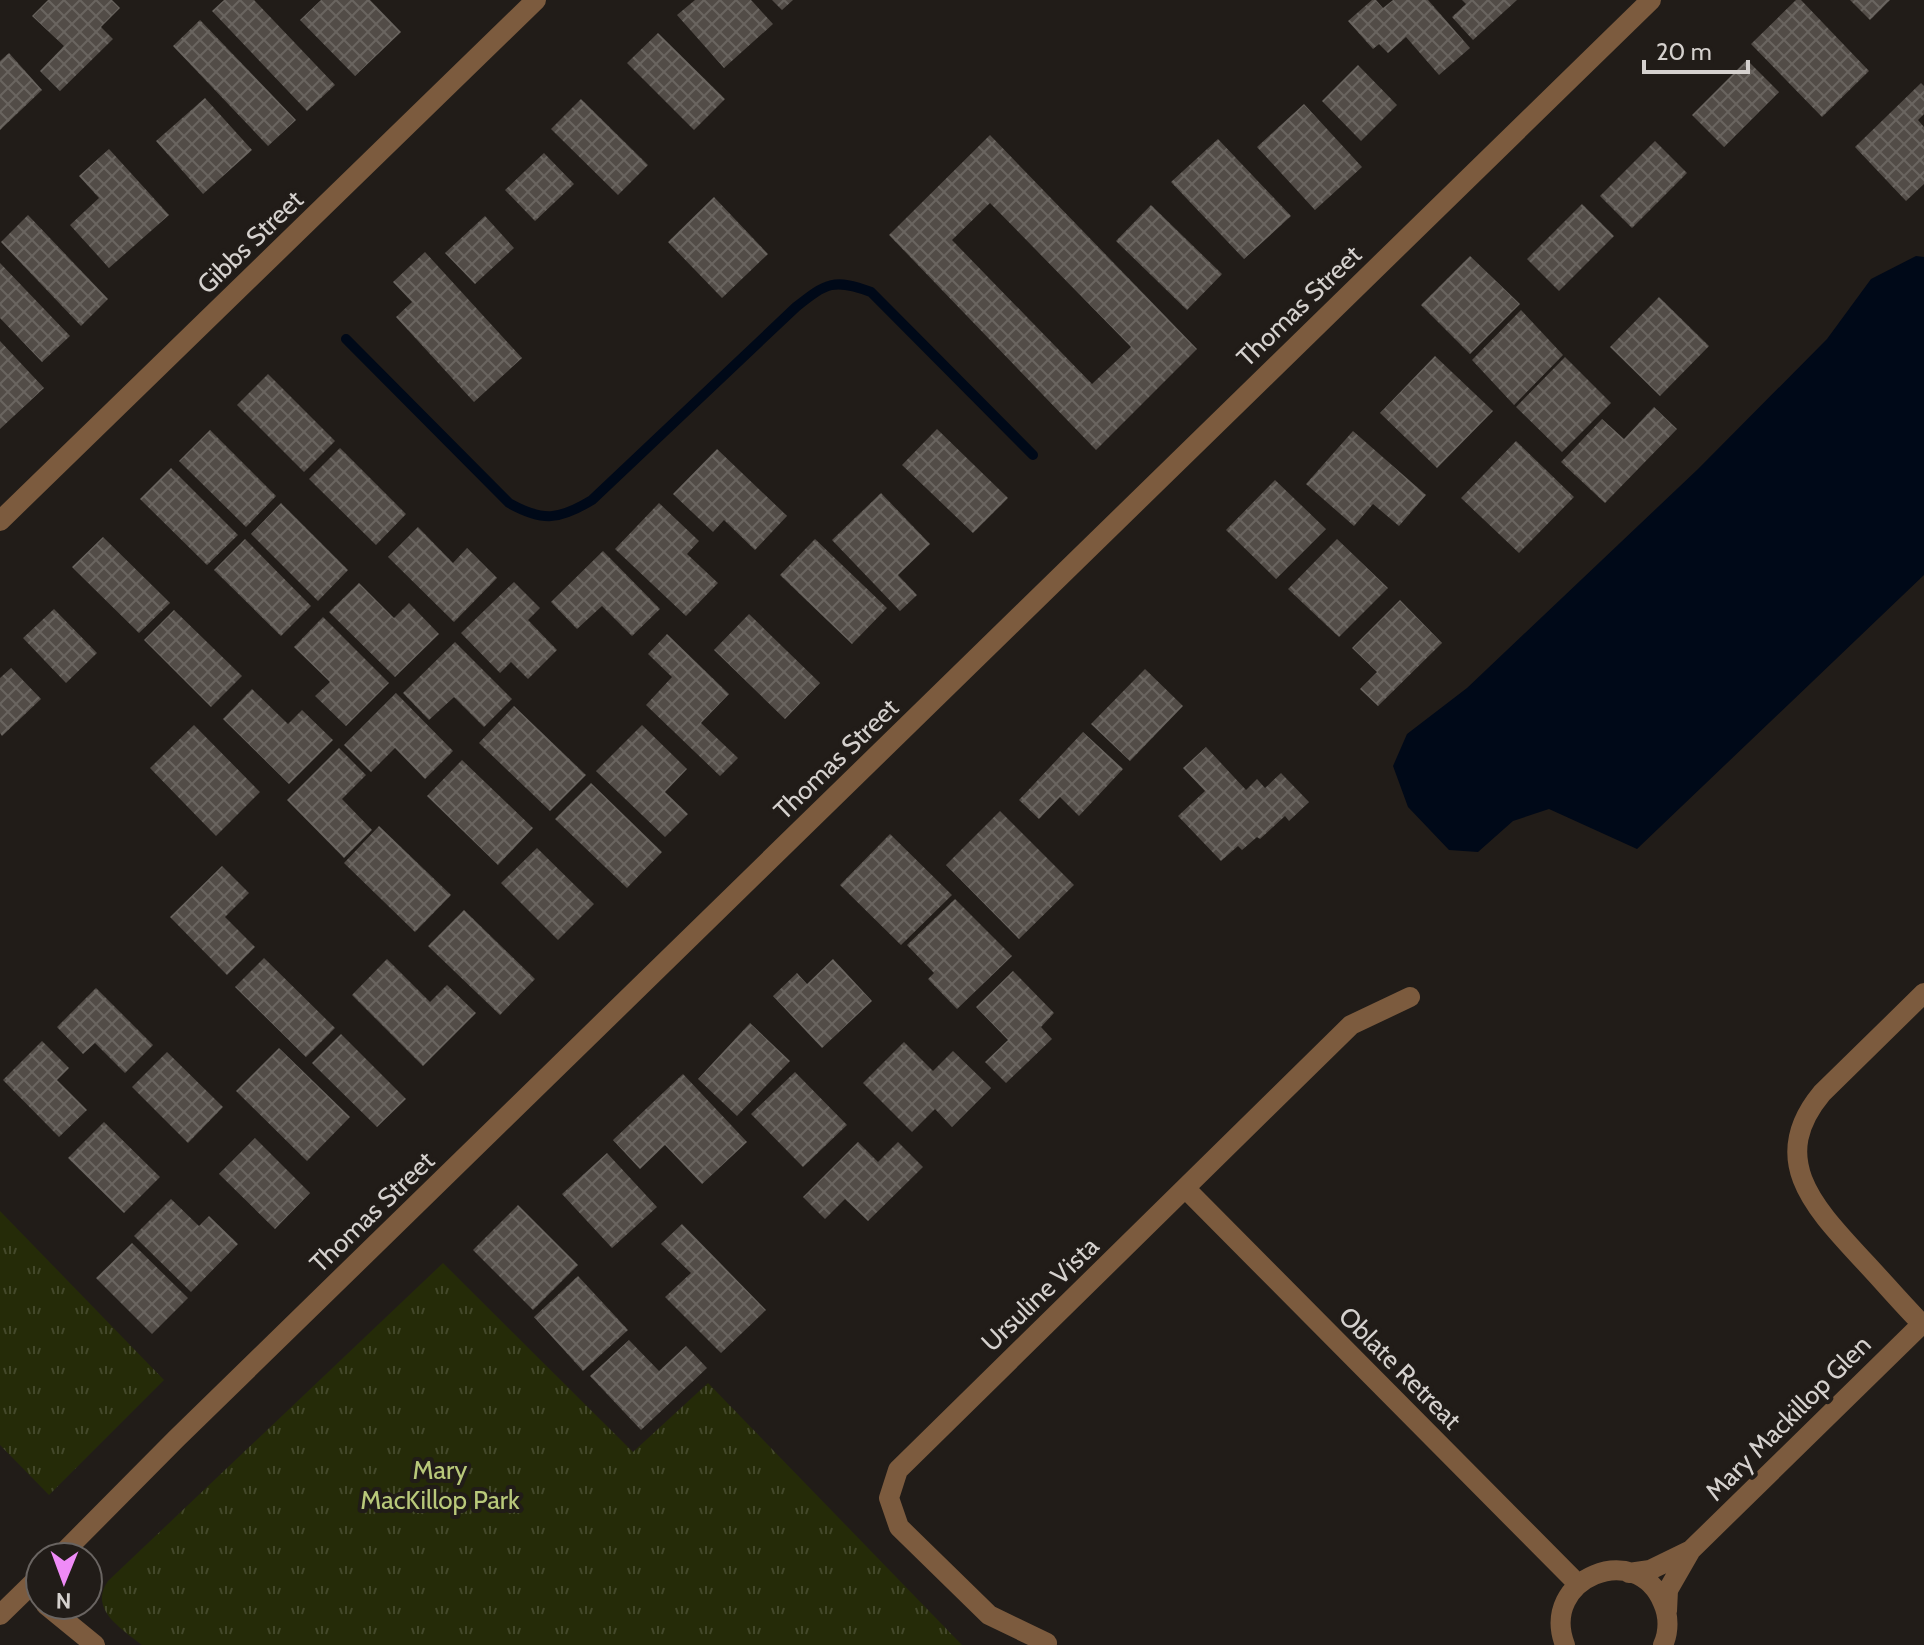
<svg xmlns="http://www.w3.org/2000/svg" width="1924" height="1645" font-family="Cabin,sans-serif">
<defs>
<pattern id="park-tufts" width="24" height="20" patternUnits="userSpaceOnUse" patternTransform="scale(2)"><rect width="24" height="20" fill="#252b08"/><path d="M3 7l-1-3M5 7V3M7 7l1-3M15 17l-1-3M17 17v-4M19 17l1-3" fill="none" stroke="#44492b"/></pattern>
<pattern id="building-cross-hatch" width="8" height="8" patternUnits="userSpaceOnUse" patternTransform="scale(2)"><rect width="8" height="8" fill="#524c47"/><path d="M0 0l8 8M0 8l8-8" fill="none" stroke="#6a6560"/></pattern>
</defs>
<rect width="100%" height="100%" fill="#211c18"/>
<path fill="url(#park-tufts)" d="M0,1211L164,1380L49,1495L0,1445Z
M443,1263L633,1452L708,1383L962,1645H142C122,1629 88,1609 108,1581Z"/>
<path fill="#000918" d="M1916,256L1924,257V575L1637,849L1549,809L1513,821L1478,852L1449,850L1408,807L1393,766L1407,734L1467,688L1698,469L1827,339L1871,279Z"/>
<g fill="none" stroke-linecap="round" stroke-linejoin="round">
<path stroke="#000918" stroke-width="10" d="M346,339L509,503C543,522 559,520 592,500L796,307C826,283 834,278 871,292L1033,455"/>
</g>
<path fill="url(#building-cross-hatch)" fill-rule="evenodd" d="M48,0H112L120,8L101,27L113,39L60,91L40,71L64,46L32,16Z
M224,0H254L335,85L307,111L212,11Z
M321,0H370L401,32L355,76L300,20Z
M695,0H751L773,24L724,68L677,15Z
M772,0H793L782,10Z
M1372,0H1376L1383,8L1393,0H1428L1470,48L1439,75L1406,37L1388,53L1379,44L1373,49L1348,21Z
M1462,0H1517L1473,40L1452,17L1466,4Z
M1796,0H1801L1869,71L1822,117L1751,44Z
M1850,0H1890L1870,20Z
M200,20L296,120L268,146L173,46Z
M658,33L725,99L694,130L627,63Z
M9,53L42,90L0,130V61Z
M1747,60L1779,92L1724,147L1692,115Z
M1358,65L1397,105L1361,141L1322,101Z
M1921,83L1924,86V114L1918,120L1924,127V184L1906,201L1855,147Z
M205,98L252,150L203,194L156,141Z
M581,99L648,165L618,195L551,129Z
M1304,104L1362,167L1315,210L1257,147Z
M990,135L1197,349L1096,450L889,235ZM990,203L1131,347L1092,384L952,240Z
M1218,139L1291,216L1244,259L1171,182Z
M1655,141L1687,173L1632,228L1600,196Z
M109,149L169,215L109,268L70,225L99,198L79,176Z
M544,153L574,184L535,221L505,190Z
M714,197L768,254L722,298L668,242Z
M1582,204L1614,236L1559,291L1527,259Z
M1151,205L1222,274L1187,310L1116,241Z
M28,215L108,299L81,326L1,242Z
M485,216L514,248L475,284L445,253Z
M425,252L522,358L474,402L396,317L412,302L393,282Z
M1470,256L1520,304L1470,354L1421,305Z
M0,263L70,336L42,362L0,318Z
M1659,297L1709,346L1660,396L1610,347Z
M1521,310L1563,355L1514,405L1472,360Z
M0,341L44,388L0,429Z
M1435,356L1493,411L1437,468L1380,413Z
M1565,357L1611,403L1562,452L1516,407Z
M268,374L335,441L304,472L237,405Z
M1654,407L1677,429L1605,503L1561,462L1602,419L1624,439Z
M937,429L1008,498L973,533L902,465Z
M210,430L276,496L246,527L179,461Z
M1353,431L1426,495L1399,526L1373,504L1354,526L1306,484Z
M1516,441L1574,497L1519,553L1461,498Z
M340,448L406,514L376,545L309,479Z
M717,449L787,516L755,550L724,520L713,532L673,494Z
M171,468L238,535L207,565L140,499Z
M1275,480L1326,529L1276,579L1226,530Z
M881,493L930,544L898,575L917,595L900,611L832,540Z
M281,503L348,570L318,601L251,534Z
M659,503L699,541L687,554L718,583L686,616L615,549Z
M418,527L453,563L467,548L497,578L454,622L388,557Z
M103,537L170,603L139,633L72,567Z
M245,539L311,606L281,636L214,570Z
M815,539L887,608L852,644L780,575Z
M1337,539L1388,588L1339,637L1288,589Z
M603,551L660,609L632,636L602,606L577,629L551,602Z
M514,582L540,608L528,620L557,650L528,679L511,662L500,673L461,633Z
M359,583L394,618L409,603L439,634L395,677L329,612Z
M1400,600L1442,643L1378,706L1360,689L1377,672L1352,648Z
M54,609L97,653L66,683L23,638Z
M174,610L242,676L211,707L144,640Z
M749,614L820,683L785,719L714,650Z
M323,617L389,683L346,726L315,696L330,682L294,647Z
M667,634L729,694L701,723L738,758L720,776L646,705L672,677L648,654Z
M455,642L512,699L484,727L454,697L429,720L403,693Z
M11,668L41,699L2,736L0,733V678Z
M1145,669L1183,706L1130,761L1091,724Z
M252,689L288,724L302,710L333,740L289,784L223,719Z
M396,693L453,751L425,779L395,748L371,772L344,745Z
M514,706L586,775L550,811L479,743Z
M194,725L260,792L216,836L150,768Z
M642,725L687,769L665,792L688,814L665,837L596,771Z
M1083,732L1123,769L1079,816L1060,797L1039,819L1019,800Z
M1206,747L1246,790L1257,779L1265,788L1281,773L1309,802L1289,821L1285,816L1260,839L1257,837L1242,850L1238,846L1221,861L1178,816L1205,791L1183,768Z
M339,748L366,775L342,799L372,830L344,858L287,800Z
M462,760L533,828L498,865L427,796Z
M591,783L662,852L627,888L555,819Z
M1000,811L1074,885L1019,939L946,865Z
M379,826L451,895L415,932L344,863Z
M890,834L952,895L901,945L840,885Z
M537,848L594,904L558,940L501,883Z
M222,866L249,893L225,917L255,947L227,975L170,917Z
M955,899L1012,956L957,1009L928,979L934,973L907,945Z
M464,910L535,979L500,1015L428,946Z
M264,958L335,1028L306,1057L235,987Z
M387,959L430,1002L447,985L476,1013L423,1066L352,995Z
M833,959L872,1001L822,1048L773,996L797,973L807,984Z
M1013,971L1054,1013L1041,1027L1052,1039L1006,1083L985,1062L1008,1040L976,1007Z
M96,988L153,1045L125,1073L95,1043L83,1054L57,1027Z
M750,1023L790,1061L737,1116L698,1079Z
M341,1034L406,1099L377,1127L312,1063Z
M42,1041L69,1068L57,1080L87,1110L59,1137L3,1080Z
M904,1042L933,1071L953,1051L991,1088L952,1127L935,1109L912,1132L863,1083Z
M279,1048L350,1117L307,1161L236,1091Z
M167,1052L223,1107L188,1143L132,1087Z
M795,1072L847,1125L803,1167L751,1114Z
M683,1074L747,1142L702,1184L665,1145L640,1169L613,1140Z
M104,1122L160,1177L124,1213L68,1158Z
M255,1138L310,1193L275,1229L219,1174Z
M858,1142L878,1162L898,1142L923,1167L868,1221L845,1199L825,1219L803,1197Z
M607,1153L657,1207L612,1248L562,1194Z
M171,1199L199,1226L209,1216L238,1244L191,1292L134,1236Z
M518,1205L578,1265L533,1310L473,1250Z
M682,1224L766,1310L721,1353L665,1297L691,1273L661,1244Z
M132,1243L188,1298L152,1334L96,1278Z
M578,1276L628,1330L583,1371L534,1317Z
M629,1340L659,1371L686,1346L707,1368L641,1430L590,1376Z"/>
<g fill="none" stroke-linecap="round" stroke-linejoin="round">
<path stroke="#7c5b3e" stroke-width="20" d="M0,521L536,0
M1924,993L1822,1093C1767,1159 1814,1207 1861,1258C1882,1280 1902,1304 1924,1326
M1185,1188L1578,1584
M59,1557L176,1439L1651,0
M1629,1573L1650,1570L1691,1550
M46,1605L95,1645
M1667,1611L1668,1590L1691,1550L1922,1324
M0,1615L40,1576
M1047,1643L989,1615L899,1527L889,1498L898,1470L1351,1025L1410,997
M1565,1645C1539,1578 1637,1539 1663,1603C1669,1616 1669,1632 1663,1645"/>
</g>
<g text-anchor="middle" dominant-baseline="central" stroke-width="8" stroke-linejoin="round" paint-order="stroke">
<g font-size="26" fill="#d5d1ce" stroke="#211c18">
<text transform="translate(250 242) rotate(-44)">Gibbs Street</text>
<text transform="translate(1299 306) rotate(-44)">Thomas Street</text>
<text transform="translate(836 759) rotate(-44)">Thomas Street</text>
<text transform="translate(372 1212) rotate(-44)">Thomas Street</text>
<text transform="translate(1040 1294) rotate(-44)">Ursuline Vista</text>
<text transform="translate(1400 1368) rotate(45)">Oblate Retreat</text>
<text transform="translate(1788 1418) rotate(-45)">Mary Mackillop Glen</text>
</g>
<g font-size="26" fill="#b9c97a" stroke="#211c18">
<text x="440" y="1470">Mary<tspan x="440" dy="30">MacKillop Park</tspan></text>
</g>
</g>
<g transform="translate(64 1581) rotate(181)"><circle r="38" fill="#211c18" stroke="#696461" stroke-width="2"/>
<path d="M0-6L14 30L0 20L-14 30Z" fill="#ef8bf7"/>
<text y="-12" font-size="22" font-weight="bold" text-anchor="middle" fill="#d5d1ce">N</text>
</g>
<path d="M1644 60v12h104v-12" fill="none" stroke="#d5d1ce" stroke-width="4"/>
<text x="1656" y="60" font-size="24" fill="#d5d1ce" stroke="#211c18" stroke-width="6" paint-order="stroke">20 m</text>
</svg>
